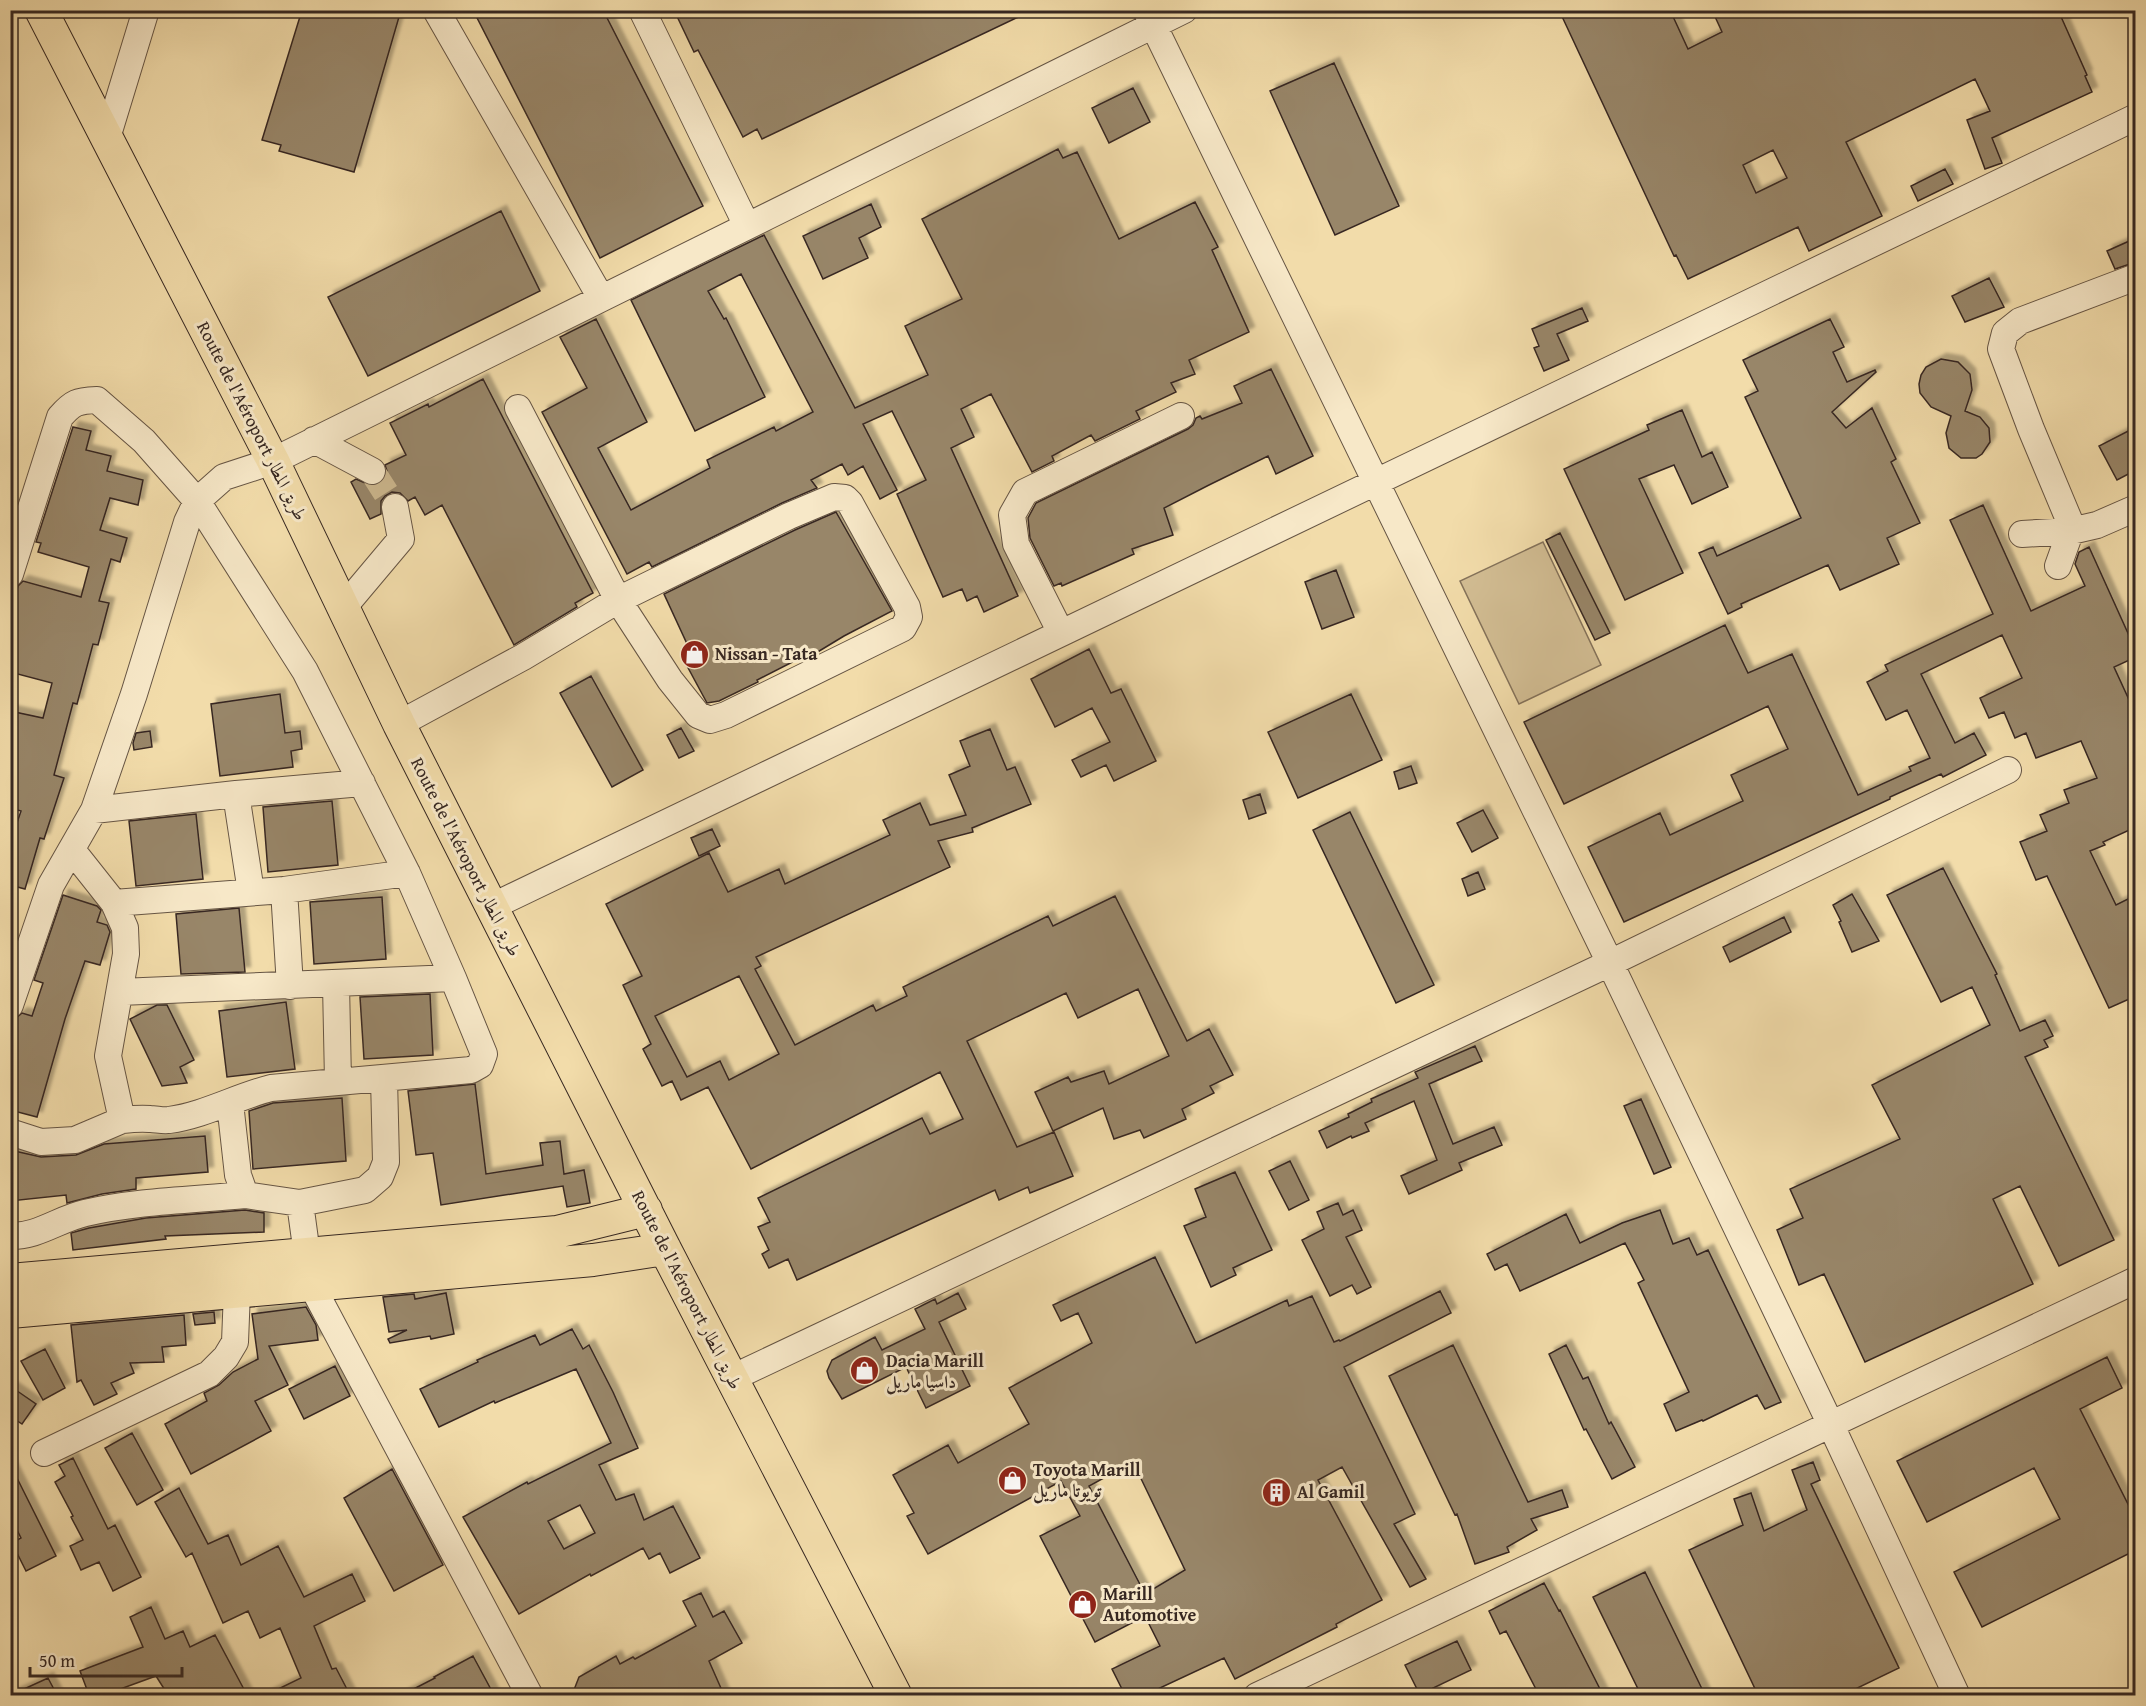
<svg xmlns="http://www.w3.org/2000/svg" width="2146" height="1706" viewBox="0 0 2146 1706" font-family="'Gentium Book Plus',Amiri,serif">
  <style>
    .green { fill: #d2bd93; stroke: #84725a; stroke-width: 1.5 }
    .building { fill: #988669; stroke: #372822; stroke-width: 1.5; fill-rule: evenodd; filter: url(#shadow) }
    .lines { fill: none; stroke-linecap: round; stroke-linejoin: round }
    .minor-tunnel { stroke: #cdb88f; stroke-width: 26; stroke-dasharray: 26 13; stroke-linecap: butt }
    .minor-casing { stroke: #654; stroke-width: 28 }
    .major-casing { stroke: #372822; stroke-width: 34 }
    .minor { stroke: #f7e8c8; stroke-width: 26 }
    .major { stroke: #f2dcaa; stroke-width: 32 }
    .labels { text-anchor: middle; stroke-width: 6; stroke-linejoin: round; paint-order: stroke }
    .street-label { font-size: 18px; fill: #372822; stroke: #f7e8c8 }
    .poi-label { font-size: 18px; font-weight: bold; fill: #372822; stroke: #f7e8c8; text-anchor: start }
  </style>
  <defs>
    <filter id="shadow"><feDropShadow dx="5.5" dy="-5.5" stdDeviation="1.5" flood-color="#0004"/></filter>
  </defs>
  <rect width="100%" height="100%" fill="#f2dcaa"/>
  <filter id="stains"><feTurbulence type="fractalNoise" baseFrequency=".00333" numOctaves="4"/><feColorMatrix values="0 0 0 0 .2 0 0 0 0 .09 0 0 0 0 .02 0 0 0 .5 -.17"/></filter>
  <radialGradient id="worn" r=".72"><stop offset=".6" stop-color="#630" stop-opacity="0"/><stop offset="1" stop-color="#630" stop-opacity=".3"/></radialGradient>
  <path class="green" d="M1543,542L1601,665L1519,704L1460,581Z"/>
  <path class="building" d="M302,10H401L354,172L279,151L281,145L262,140Z
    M473,10H603L703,206L600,258Z
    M674,10H1033L762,139L757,129L743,137L698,50L694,52Z
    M1559,10H1670L1688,49L1722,32L1712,10H2058L2087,75L2085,76L2092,92L1992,138L2002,163L1985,169L1967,120L1990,111L1975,79L1846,142L1882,216L1809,251L1798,227L1688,279L1676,255L1674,256ZM1773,150L1787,178L1756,193L1743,165Z
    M1334,63L1399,206L1335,235L1270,91Z
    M1133,88L1150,122L1109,143L1092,108Z
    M1058,149L1063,158L1077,152L1119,239L1195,202L1218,247L1212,250L1249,332L1189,360L1195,374L1171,383L1176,392L1136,411L1140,419L1095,441L1091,435L1052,456L1054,461L1032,472L991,394L961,409L974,437L951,448L1018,596L984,612L977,596L967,601L962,589L943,597L897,494L926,480L892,411L863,424L897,490L880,499L863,466L848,475L842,464L811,480L817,488L782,503L652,567L649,562L627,574L542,412L587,388L560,337L596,319L647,422L598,448L631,510L710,468L707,460L774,427L776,431L813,412L741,274L708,291L724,319L726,318L765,397L695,431L631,300L764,235L855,408L928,375L905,326L962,299L922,219Z
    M1945,169L1953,184L1918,201L1911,186Z
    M871,204L881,227L859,238L868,258L823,279L803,236Z
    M501,211L540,291L368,376L328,297Z
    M2136,238V262L2115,269L2107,251Z
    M1989,278L2004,307L1965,322L1952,296Z
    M1582,308L1588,321L1557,334L1569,360L1544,371L1534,348L1539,346L1532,329Z
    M1830,319L1844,347L1833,352L1847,382L1875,370L1876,372L1832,412L1846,428L1872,408L1896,459L1891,462L1920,523L1887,538L1899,564L1840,590L1828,565L1741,604L1742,607L1728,614L1699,553L1713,547L1717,556L1801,518L1745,397L1758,391L1743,360Z
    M1941,359L1958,362L1970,374L1972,390L1965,411L1980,417L1989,428L1990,442L1982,454L1976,458H1961L1949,448L1946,433L1951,416L1931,407L1920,393L1919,384L1921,375L1926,367Z
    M1271,369L1313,456L1276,474L1268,456L1209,485L1164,508L1173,535L1132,549L1134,554L1062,586L1061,583L1054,586L1030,538L1028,518L1036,503L1188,429L1193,425L1196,418L1200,416L1202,419L1242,403L1234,386Z
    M483,379L593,593L575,603L577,607L514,645L442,505L425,515L415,497L408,501L400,493L392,492L385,496L381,501V514L370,519L351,482L356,479L372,486L379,484L385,478L387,471L385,465L406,455L390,423L428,404L429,407Z
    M1682,410L1702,457L1712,452L1728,487L1692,504L1674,465L1639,479L1683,573L1625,600L1564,469L1649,430L1647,425Z
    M73,427L91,431L86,450L111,456L107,471L143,480L138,505L110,498L100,530L127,538L120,562L111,559L99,601L109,603L98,645L93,644L77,704L73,703L54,775L64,778L44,839L40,838L25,889L10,885V843L21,811L10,808V711L43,718L52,683L10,672V614L18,586L23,581L81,597L89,567L38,552L41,543L36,542Z
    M2136,427V470L2117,480L2099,446Z
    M1983,505L2031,611L2085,586L2075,564L2079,552L2089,547L2136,651V657L2114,667L2136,715V827L2103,842L2105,845L2090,851L2116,905L2136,895V996L2109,1008L2047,876L2036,880L2020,842L2047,831L2040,815L2069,803L2064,790L2097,778L2081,741L2036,758L2026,733L2015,738L2004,712L1989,718L1980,698L2022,678L2002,635L1921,674L1955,743L1974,733L1986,755L1943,777L1941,774L1890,797V799L1624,922L1588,847L1660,813L1670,835L1743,801L1731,775L1788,749L1768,706L1564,804L1524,722L1725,625L1748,673L1792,654L1858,795L1911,771L1909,767L1930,758L1907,710L1886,720L1867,682L1888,671L1885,665L1993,614L1950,520Z
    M836,512L892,611L844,636L816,653L814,651L757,680L758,682L719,701L707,703L686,664L694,659L664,594L795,530Z
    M1560,533L1610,633L1595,640L1546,540Z
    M1336,570L1354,617L1322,629L1305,582Z
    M1089,649L1111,693L1121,689L1156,761L1114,781L1106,765L1081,777L1072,760L1110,742L1092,708L1055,727L1031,679Z
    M591,676L643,770L612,787L560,693Z
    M280,694L285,733L300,731L302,749L291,751L293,767L220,776L211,704Z
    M1351,694L1382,760L1298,798L1268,732Z
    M681,728L694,751L679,758L667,735Z
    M990,729L1007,770L1015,767L1031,804L972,828L973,832L938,841L950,867L756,957L761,966L755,969L795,1045L873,1005L876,1011L907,996L903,987L1048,916L1053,926L1115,896L1187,1041L1209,1029L1233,1075L1210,1086L1214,1093L1182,1109L1186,1119L1144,1138L1140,1130L1114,1139L1103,1108L1053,1131L1035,1092L1068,1077L1071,1082L1104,1071L1109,1084L1169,1056L1138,989L1078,1018L1066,993L967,1041L1017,1147L1054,1132L1073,1176L1030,1193L1028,1187L999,1200L995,1190L797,1280L788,1259L769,1268L762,1254L769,1250L758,1227L770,1222L758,1198L922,1118L930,1134L963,1119L940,1072L751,1169L708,1087L681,1100L672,1081L662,1086L643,1049L651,1044L623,985L642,976L606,904L709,853L728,892L779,869L785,884L890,835L883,820L920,803L930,825L966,815L949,775L970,766L960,741ZM739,976L779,1054L729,1080L720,1061L687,1077L655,1016Z
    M150,731L152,747L134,750L133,743L136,733Z
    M1411,766L1417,783L1399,789L1394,772Z
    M1260,794L1266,813L1249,819L1243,800Z
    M332,801L338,865L268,872L263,807Z
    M1483,810L1498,838L1472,852L1457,823Z
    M1350,812L1434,985L1396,1003L1313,830Z
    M196,814L203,879L136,886L129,821Z
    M712,829L720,846L699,856L691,838Z
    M1943,868L1997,974L1995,975L2020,1031L2045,1020L2053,1036L2044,1040L2048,1047L2025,1057L2114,1240L2059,1266L2020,1186L1993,1199L2033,1284L1865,1362L1824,1274L1799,1285L1777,1230L1803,1218L1790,1189L1900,1139L1872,1085L1990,1025L1972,987L1941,1002L1887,895Z
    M1478,872L1485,889L1468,896L1462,879Z
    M1852,894L1879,941L1852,952L1839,922L1841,921L1833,905Z
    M63,895L97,906L101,910L97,922L107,925L110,932L100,965L85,961L65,1019L37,1117L10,1110V1034L15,1019L22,1013L32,1016L43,983L34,980Z
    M382,897L386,959L314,964L310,902Z
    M239,908L245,972L181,974L176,914Z
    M1784,917L1791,932L1730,962L1723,947Z
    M430,994L433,1055L364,1059L360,997Z
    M286,1002L295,1069L227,1077L219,1011Z
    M157,1005H167L194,1060L180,1067L187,1083L162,1086L130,1019Z
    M1475,1046L1482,1061L1429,1084L1453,1144L1494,1127L1502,1145L1459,1163L1462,1170L1409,1194L1401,1176L1437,1160L1414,1101L1365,1123L1369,1131L1352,1138L1351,1136L1327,1148L1319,1131L1349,1117L1348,1114L1372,1102L1371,1099L1418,1078L1415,1072Z
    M475,1084L486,1174L543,1165L540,1143L560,1141L564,1174L584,1170L590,1203L567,1207L563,1186L441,1205L433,1153L416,1155L408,1091Z
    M342,1098L346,1161L253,1169L249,1111L273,1103Z
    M1641,1099L1671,1167L1654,1174L1624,1106Z
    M205,1136L208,1172L136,1178V1189L102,1194L67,1203L66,1195L10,1201V1150L41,1157L76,1155L104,1144Z
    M1290,1161L1309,1200L1289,1210L1269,1171Z
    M1235,1172L1272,1250L1233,1268L1236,1275L1211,1287L1184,1226L1206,1217L1195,1189Z
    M1338,1203L1343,1215L1353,1210L1362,1230L1346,1237L1371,1287L1357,1294L1352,1285L1330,1296L1302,1240L1324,1229L1317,1212Z
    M245,1210L264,1213V1232L165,1236L166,1239L73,1250L71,1233L89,1228L146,1218Z
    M1660,1210L1673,1244L1689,1238L1697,1255L1708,1250L1781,1402L1765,1409L1757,1395L1703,1421L1702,1420L1676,1431L1664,1404L1689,1392L1638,1283L1644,1280L1625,1243L1520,1291L1507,1264L1495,1270L1487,1254L1566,1214L1580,1243L1622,1223Z
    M1155,1257L1196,1343L1287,1300L1289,1306L1312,1296L1334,1342L1339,1340L1340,1341L1440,1291L1451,1313L1344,1367L1415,1514L1394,1524L1426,1579L1410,1587L1342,1467L1318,1480L1382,1600L1336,1624L1337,1627L1235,1679L1224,1658L1145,1695H1125L1112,1669L1160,1646L1145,1616L1095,1642L1040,1536L1080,1516L1061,1481L928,1554L907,1516L914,1513L893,1475L948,1445L958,1463L1029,1424L1009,1388L1092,1343L1078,1313L1061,1321L1053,1305ZM1133,1462L1185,1570L1145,1594L1089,1486Z
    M446,1293L454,1334L431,1339L430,1336L390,1343L388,1339L407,1330L389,1332L383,1297L414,1294L415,1299Z
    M958,1293L966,1309L939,1322L970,1386L926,1408L906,1367L842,1399L829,1378L827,1371L832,1360L875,1337L882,1350L925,1329L915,1309L935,1299L937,1304Z
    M306,1307L316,1325L318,1340L269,1346L288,1385L255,1401L271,1431L191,1474L165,1424L207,1401L204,1393L219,1385L233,1372L258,1359L252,1314Z
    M214,1312L215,1323L195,1325L193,1314Z
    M184,1315L186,1345L162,1347L164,1362L130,1363L134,1373L111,1383L117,1394L94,1405L81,1380L77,1382L71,1325Z
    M572,1329L583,1349L589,1345L613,1392L638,1448L599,1465L616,1500L634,1494L644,1520L673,1506L700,1558L670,1573L660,1553L649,1559L643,1548L591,1576L590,1574L519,1614L463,1517L527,1482L528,1484L611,1443L576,1369L495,1403L494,1401L439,1427L420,1389L478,1362L477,1360L535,1335L540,1345ZM580,1505L595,1533L564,1549L548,1521Z
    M1453,1345L1528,1502L1562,1490L1568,1507L1531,1519L1537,1530L1507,1547L1509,1552L1475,1564L1457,1514L1455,1515L1389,1376Z
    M1566,1345L1583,1379L1588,1377L1609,1424L1611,1422L1635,1467L1612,1479L1586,1429L1584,1430L1549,1354Z
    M45,1349L65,1388L43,1400L21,1361Z
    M2107,1357L2122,1388L2080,1409L2136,1520V1550L1982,1627L1954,1572L2060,1519L2034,1468L1927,1522L1897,1461Z
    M335,1366L350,1396L304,1419L289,1389Z
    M10,1386L36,1404L22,1424L10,1416Z
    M132,1433L163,1490L137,1505L105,1448Z
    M73,1458L108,1529L115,1525L141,1577L113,1591L99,1562L81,1570L70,1546L83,1540L71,1517L73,1516L55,1482L65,1476L59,1465Z
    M1813,1462L1820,1480L1811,1484L1899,1668L1843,1695H1758L1689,1550L1743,1525L1734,1499L1751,1493L1764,1531L1807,1510L1792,1470Z
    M10,1464L56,1556L26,1571L12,1543L21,1538L10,1516Z
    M392,1469L443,1565L394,1591L344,1498Z
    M179,1488L208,1544L228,1535L241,1565L278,1546L304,1597L352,1574L365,1601L314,1626L332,1669L336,1668L350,1695H266L301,1678L280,1628L260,1638L248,1611L223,1623L192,1553L186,1557L155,1502Z
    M1645,1572L1705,1695H1641L1593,1597Z
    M1544,1583L1559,1611L1560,1610L1603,1695H1539L1506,1631L1500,1634L1489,1611Z
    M701,1593L713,1617L724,1611L742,1643L709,1661L724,1695H572L579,1677L616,1656L620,1664L633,1657L635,1659L696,1626L683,1601Z
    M151,1607L165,1639L183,1631L190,1647L215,1635L247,1695H168L156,1676L104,1695H89L80,1671L143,1647L130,1617Z
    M1457,1641L1471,1670L1433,1688L1437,1695H1420L1405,1665Z
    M473,1656L494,1695H402L435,1678L434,1677Z
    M48,1678L57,1695H11Z"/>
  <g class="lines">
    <path class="minor-tunnel" d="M372,471L395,507"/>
    <defs>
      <path id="minor" d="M436,10L601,298
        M642,10L747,226
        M1146,10L1610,963L1830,1423L1957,1696
        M107,138L146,10
        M314,440L372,471
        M2022,534L2071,531L2097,525L2136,508
        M2058,566L2072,527L2031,429L2001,349L2005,333L2020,321L2136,277
        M10,574L60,417C73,402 77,401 97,400L144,441L197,501L305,671L407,873L453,978L484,1054L480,1065L471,1070L271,1088C236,1097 205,1115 169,1120C163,1121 156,1119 150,1119C141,1118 131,1119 122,1120L108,1056L126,954L125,928L114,903L72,850
        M343,608L401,539L395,507
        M1061,633L1016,544L1012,515L1025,492L1181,416
        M399,724L523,657L618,600L789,516L834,497L845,498L850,503L907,607L909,617L903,628L726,715L710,720L698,715L670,680L618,600L518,408
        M236,794L251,892
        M94,810L236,794L362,783
        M284,890L290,986
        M114,903L284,890L407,873
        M491,907L2136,117
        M336,984L338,1081
        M120,992L453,978
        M10,1005L51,885L94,810L134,694L187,522L197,501L224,477L273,461L1184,10
        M230,1103L238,1175L245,1195L300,1203L311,1284L530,1696
        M10,1132L41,1142L75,1140L122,1120
        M300,1203L365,1190L380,1177L386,1162L384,1078
        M10,1236C37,1237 59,1219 85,1213C137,1201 192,1200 245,1195
        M732,1378L1610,963L2008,770
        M44,1453L209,1374L226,1357L235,1342L237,1291
        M1257,1696L2136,1280"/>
      <path id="major" d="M41,10L273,461L399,724L665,1249L896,1696
        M10,1280L557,1232L646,1210
        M10,1312L593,1260L665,1249"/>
    </defs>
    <use href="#minor" class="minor-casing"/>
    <use href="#major" class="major-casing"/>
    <use href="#minor" class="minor"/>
    <use href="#major" class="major"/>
  </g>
  <defs>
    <symbol id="shop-disc" viewBox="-11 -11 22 22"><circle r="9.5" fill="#8f2418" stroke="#f7e8c8"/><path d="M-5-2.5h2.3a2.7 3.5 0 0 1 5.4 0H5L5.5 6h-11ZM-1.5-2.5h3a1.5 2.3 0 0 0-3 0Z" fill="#fff"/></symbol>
    <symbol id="building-disc" viewBox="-11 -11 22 22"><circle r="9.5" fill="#8f2418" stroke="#f7e8c8"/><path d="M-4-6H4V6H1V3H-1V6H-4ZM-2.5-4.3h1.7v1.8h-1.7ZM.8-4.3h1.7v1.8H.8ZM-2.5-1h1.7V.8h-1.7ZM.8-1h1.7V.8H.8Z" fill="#fff"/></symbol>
  </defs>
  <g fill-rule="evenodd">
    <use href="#shop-disc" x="678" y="638" width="33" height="33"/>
    <use href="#shop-disc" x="848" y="1354" width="33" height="33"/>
    <use href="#shop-disc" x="996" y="1464" width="33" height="33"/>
    <use href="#building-disc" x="1260" y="1476" width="33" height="33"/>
    <use href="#shop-disc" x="1066" y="1588" width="33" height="33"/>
  </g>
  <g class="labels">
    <g class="street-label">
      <text transform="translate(252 421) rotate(63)" y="6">Route de l'Aéroport طريق المطار</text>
      <text transform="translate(466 857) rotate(63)" y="6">Route de l'Aéroport طريق المطار</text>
      <text transform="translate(687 1290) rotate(63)" y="6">Route de l'Aéroport طريق المطار</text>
    </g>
    <g class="poi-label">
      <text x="715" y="660">Nissan - Tata</text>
      <text x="886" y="1367">Dacia Marill<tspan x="886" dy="21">داسيا ماريل</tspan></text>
      <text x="1033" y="1476">Toyota Marill<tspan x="1033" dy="21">تويوتا ماريل</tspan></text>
      <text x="1297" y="1498">Al Gamil</text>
      <text x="1103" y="1600">Marill<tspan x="1103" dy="21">Automotive</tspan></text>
    </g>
  </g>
  <rect width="2146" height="1706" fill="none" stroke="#f2dcaa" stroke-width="36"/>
  <rect x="12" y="12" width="2122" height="1682" fill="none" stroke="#372822" stroke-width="3"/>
  <rect x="18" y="18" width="2110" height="1670" fill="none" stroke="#372822" stroke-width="1.5"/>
  <path d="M30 1667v9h152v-9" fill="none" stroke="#372822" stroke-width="3"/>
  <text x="39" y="1667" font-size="18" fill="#372822" stroke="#f7e8c8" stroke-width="4.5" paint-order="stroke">50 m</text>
  <rect width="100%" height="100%" filter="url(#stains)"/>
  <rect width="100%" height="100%" fill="url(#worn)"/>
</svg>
